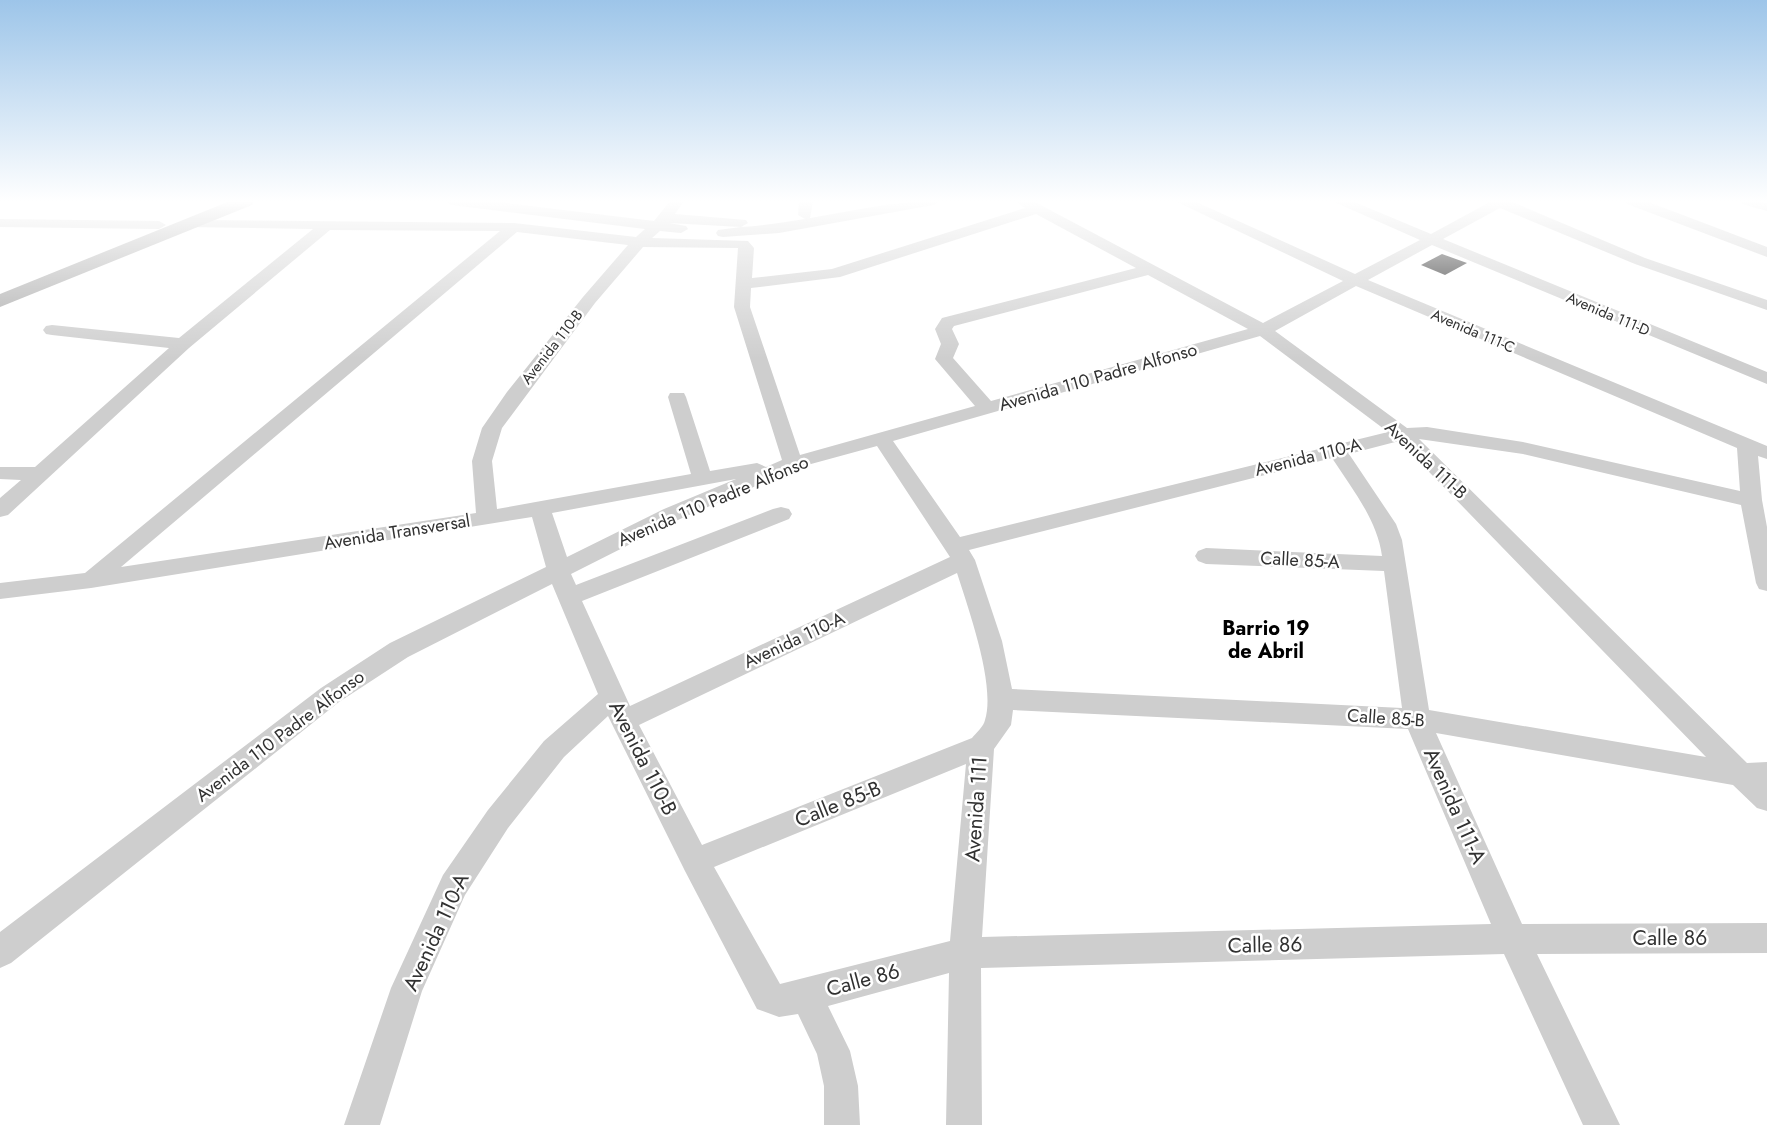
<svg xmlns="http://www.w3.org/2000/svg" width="1767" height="1125" viewBox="0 0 1767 1125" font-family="Jost,sans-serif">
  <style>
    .building { fill: #181818 }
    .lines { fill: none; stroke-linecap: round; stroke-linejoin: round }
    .minor { fill: #cecece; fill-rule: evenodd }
    .major { fill: #a9a9a9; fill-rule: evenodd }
    .labels { text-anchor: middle; stroke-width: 5; stroke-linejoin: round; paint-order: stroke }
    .far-street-label { font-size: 15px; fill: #313131; stroke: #fff }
    .street-label { font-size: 18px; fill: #313131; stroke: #fff }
    .quarter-label { font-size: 20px; font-weight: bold; fill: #000; stroke: #fff }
    .near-street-label { font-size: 21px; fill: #313131; stroke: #fff }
  </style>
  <rect width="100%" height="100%" fill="#fff"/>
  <path class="building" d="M1442,254L1467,263L1445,275L1421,265Z"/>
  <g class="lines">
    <path class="minor" d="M445,201H490L654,221L670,201H684L675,214L746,220L748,223L741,227C808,223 873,201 940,201L933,205L779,233L723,237L718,236L716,233L718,230L741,227L669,223L686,226L688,229L681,233L660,231L652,238L748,241L754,248L752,278L832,269L1025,208L1015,201H1033L1263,323L1343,281L1175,201H1194L1355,274L1420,240L1332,201H1352L1431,234L1488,203L1487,201H1510L1645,258L1767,300V310L1635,264L1500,208L1443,239L1767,372V384L1432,245L1368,280L1767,446V459L1758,456L1762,500L1767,527V591L1759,589L1756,583L1741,505L1523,454L1419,439L1747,763L1767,762V811L1757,808L1733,785L1436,733L1522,924L1767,923V953L1537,954L1620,1125H1583L1504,954L981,968L982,1125H946L949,973L828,1006L850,1051L858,1086L860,1125H824V1086L817,1054L798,1014L779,1017L757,1009L685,871L608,716L564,757L508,828L465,895L422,991L380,1125H344L391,988L443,875L488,810L544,741L598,694L552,584L408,657L339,702L11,963L0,968V932L321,688L390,643L546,567L532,517L91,588L0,599V583L85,573L500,231L330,230L189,348L8,515L0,517V498L21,480L0,479V467H35L169,348L52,335L46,334L43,330L46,326L52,325L179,338L313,229L186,227L184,224L191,220L514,223L636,237L645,229L452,205ZM1036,214L1136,268L942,318L935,329L941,344L935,359L975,406L800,455L750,307L751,288L840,277ZM517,232L628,245L583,297L507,392L482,428L472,461L476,513L121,567ZM643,247L738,248L734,307L782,460L766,467L757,463L710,471L686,397L684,393H670L668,397L691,474L497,509L492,461L502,428L595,303ZM1148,275L1248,329L991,401L953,358L959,344L952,329L954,326ZM1356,286L1737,448L1740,491L1523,442L1427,427L1407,428L1275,331ZM1260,336L1388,432L960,537L893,441ZM1399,441L1706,757L1429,710L1402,540L1396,524L1349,454ZM877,446L950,557L630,706L582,601L789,519L792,514L789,509L781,507L773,509L576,585L571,574L680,519L800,467ZM1332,458C1352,489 1377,519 1382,556L1206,548L1198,551L1195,556L1198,561L1206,564L1384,571L1402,708L1012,689L1002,641L975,560L969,550ZM736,479L664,509L567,557L552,513ZM957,573C968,608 996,685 985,720C984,726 976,733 972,738L702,845L639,725ZM1013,710L1408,729L1491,924L982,937L994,749L1011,725ZM966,764L950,941L780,984L714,867Z
      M799,201H813L810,218L805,219L798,215Z
      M1625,201H1646L1767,247V257L1627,204Z
      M1740,201L1767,203V211L1742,204Z
      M0,219L159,221L166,225L159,229L0,227Z"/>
    <path class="major" d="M230,201H254L252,205L0,307V294Z"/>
  </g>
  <linearGradient id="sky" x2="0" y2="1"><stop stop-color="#9dc5e9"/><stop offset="0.56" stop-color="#fff"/><stop offset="1" stop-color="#fff" stop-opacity="0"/></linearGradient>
  <rect width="1767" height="359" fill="url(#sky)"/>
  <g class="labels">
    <g class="far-street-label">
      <text transform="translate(1608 314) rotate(23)" y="5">Avenida 111-D</text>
      <text transform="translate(1473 331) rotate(23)" y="5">Avenida 111-C</text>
      <text transform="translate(552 347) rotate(-52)" y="5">Avenida 110-B</text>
    </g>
    <g class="street-label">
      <text transform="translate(1098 377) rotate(-16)" y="6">Avenida 110 Padre Alfonso</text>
      <text transform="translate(1308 457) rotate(-14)" y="6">Avenida 110-A</text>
      <text transform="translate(1426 460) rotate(43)" y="6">Avenida 111-B</text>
      <text transform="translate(713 501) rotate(-23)" y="6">Avenida 110 Padre Alfonso</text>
      <text transform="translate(397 532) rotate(-9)" y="6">Avenida Transversal</text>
      <text transform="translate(1300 560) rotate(3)" y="6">Calle 85-A</text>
      <text transform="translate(794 640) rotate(-25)" y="6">Avenida 110-A</text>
      <text transform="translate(1386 718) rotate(4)" y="6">Calle 85-B</text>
      <text transform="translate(280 736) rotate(-37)" y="6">Avenida 110 Padre Alfonso</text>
    </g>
    <g class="quarter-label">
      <text x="1266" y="635">Barrio 19<tspan x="1266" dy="23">de Abril</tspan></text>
    </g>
    <g class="near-street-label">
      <text transform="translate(643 758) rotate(63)" y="7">Avenida 110-B</text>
      <text transform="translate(838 804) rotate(-22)" y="7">Calle 85-B</text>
      <text transform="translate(1455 806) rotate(66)" y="7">Avenida 111-A</text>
      <text transform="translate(976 809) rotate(-86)" y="7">Avenida 111</text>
      <text transform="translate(436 932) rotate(-65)" y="7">Avenida 110-A</text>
      <text x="1670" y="945">Calle 86</text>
      <text transform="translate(1265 945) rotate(-1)" y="7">Calle 86</text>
      <text transform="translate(863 980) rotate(-15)" y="7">Calle 86</text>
    </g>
  </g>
</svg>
